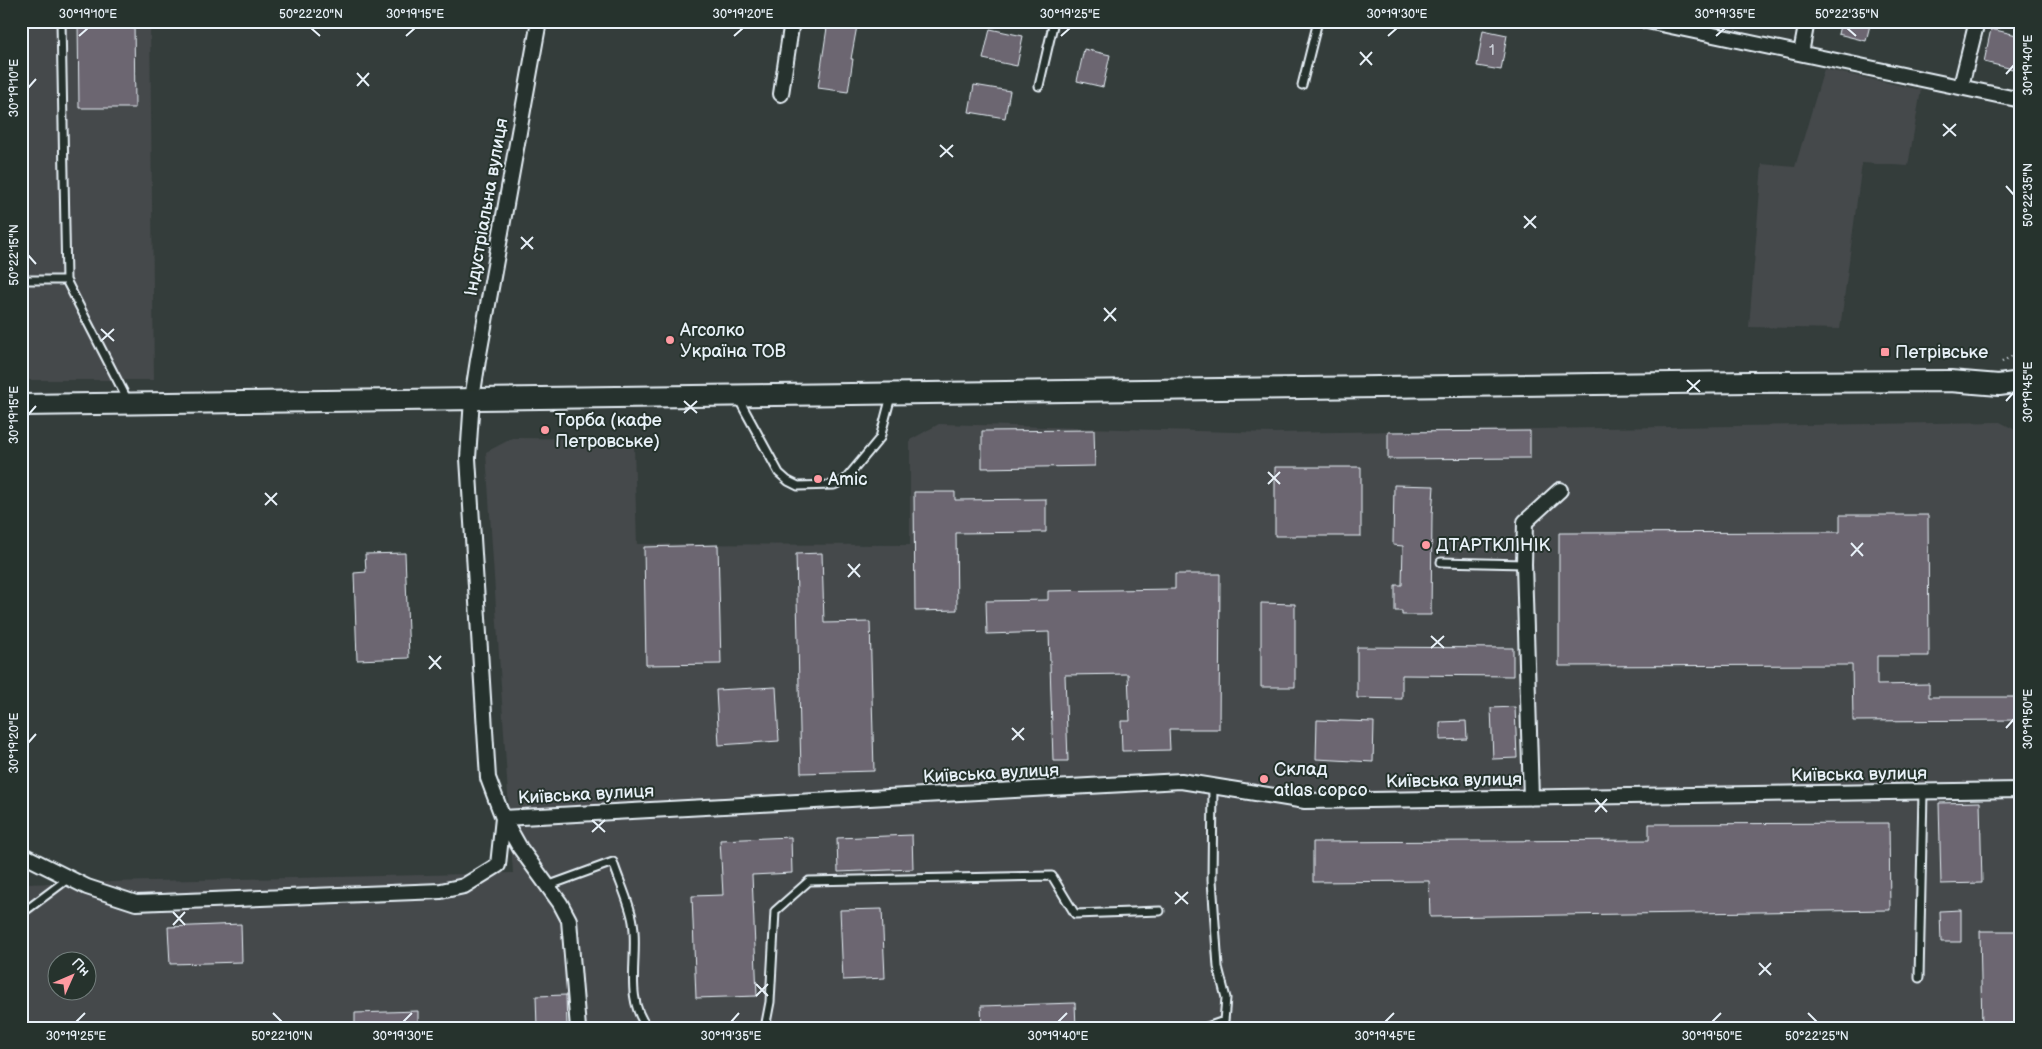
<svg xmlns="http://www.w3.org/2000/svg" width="2042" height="1049" viewBox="0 0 2042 1049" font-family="'Balsamiq Sans',sans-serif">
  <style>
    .built { fill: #45494b; fill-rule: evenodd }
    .building { fill: #6c6671; stroke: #e8f1f8 }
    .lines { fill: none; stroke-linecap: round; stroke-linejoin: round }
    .service-casing { stroke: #e8f1f8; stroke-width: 11 }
    .minor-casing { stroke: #e8f1f8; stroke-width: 18 }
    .secondary-casing { stroke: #e8f1f8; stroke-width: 24 }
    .path { stroke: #e8f1f8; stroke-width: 2.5; stroke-dasharray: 1 4; stroke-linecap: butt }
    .service { stroke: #26332d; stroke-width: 7 }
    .minor { stroke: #26332d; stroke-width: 14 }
    .secondary { stroke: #26332d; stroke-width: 20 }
    .ticks { fill: none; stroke: #e8f1f8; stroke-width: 2 }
    .poi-dot { fill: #ff9aa2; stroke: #26332d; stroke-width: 2 }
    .labels { text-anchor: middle; stroke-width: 4; stroke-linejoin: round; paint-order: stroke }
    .number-label { font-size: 15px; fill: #c9ced6 }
    .street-label { font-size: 18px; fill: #e8f1f8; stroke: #26332d }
    .poi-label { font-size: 18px; fill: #e8f1f8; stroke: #26332d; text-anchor: start }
    .neatline { fill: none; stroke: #e8f1f8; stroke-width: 2 }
    .ticks-label { font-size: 12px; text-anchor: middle; fill: #e8f1f8 }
  </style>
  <rect width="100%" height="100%" fill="#343d3b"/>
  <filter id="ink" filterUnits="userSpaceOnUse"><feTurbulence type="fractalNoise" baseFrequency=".02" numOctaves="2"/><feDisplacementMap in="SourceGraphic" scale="10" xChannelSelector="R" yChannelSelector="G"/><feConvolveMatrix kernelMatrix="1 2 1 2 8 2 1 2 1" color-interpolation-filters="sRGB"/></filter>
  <g filter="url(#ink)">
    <path class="built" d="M21,21H150L154,380H21Z
      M1824,69L1921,90L1908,166L1862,163L1840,329L1749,327L1762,164L1795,167Z
      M2000,422L2021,433V1028H21V884L513,873L486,452L513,438L624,439L634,447L637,544L910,545V440L939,424L1273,433ZM58,962H88V992H58Z"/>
    <path class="building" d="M78,21H134L135,108H79Z
      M828,21L857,26L851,59H853L848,92L818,88Z
      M1841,21H1871L1866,41L1838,34Z
      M990,29L1023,36L1017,66L983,59Z
      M1991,29L2021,36V71L1984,62Z
      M1483,30L1507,35L1501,70L1477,66Z
      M1084,49L1110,55L1103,87L1077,81Z
      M974,85L1010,91L1005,118L969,112Z
      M1094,430L1095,466L982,468V431Z
      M1530,431V458L1388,459V432Z
      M1275,467H1361V536H1275Z
      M1394,485L1434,486L1432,515L1431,615H1402V611H1395V585H1402L1403,546L1393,545Z
      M914,492H955V500L1046,499V532L956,533L957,610L915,611Z
      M1840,515H1928L1929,656H1877V685L1929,684V697H2021V720L1853,721L1852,665L1559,666V533L1840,532Z
      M718,545L721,664L646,665L644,547Z
      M405,553L409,658L357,660L354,573L366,572L365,554Z
      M822,553L824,623L870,622L874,771L801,773L796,554Z
      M1175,574H1220L1219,729H1169L1170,750L1122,751L1121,721H1130L1128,674L1065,675L1068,761H1053L1049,632L987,634L986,601L1048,600V591L1175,589Z
      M1261,603L1295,604V687H1261Z
      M1357,647L1513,648V676L1402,675V699L1357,698Z
      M776,687L779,741L719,745L716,690Z
      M1515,707L1517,758L1493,759L1491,708Z
      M1317,720L1374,722L1373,762L1316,759Z
      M1466,721L1467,739L1440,740V722Z
      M1980,802L1982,883L1941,884L1939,803Z
      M1889,823L1890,910L1430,917L1429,881L1313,882V842L1649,840V824Z
      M912,835L913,869L838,872L837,838Z
      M791,837L792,873L752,875L757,996L696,998L692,896L723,895L720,840Z
      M882,909L885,978L843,980L840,910Z
      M1961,910V942H1941L1940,911Z
      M241,924L242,962L170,964L168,927Z
      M1980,931H2021V1028H1982Z
      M566,995L567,1028H537L536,996Z
      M1075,1003L1076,1028H982L981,1006Z
      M418,1011V1028H355V1013Z"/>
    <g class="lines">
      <defs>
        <path id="service" d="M61,21L66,280L128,401
          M1302,85L1318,21
          M1039,86L1054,21
          M21,280H66
          M738,398L779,473L788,481L798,486L834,485L845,480L880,438L891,396
          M1441,562L1524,564
          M547,886L613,862C619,881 630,903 633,922C639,956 623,999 648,1028
          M21,914L69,878
          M1919,978L1923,792
          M765,1028L770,1002L775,911L809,881L1052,876L1075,914L1160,911
          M1204,1028L1224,1021L1226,998L1218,967L1212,880L1213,786"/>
        <path id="minor" d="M539,21L478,360L472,399L468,458L488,778L503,818L520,848L560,903L569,920L578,1028
          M1647,21L2021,100
          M1801,53L1807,21
          M1961,86L1977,21
          M781,94L792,21
          M1531,798L1524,564L1525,522L1560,490
          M503,818L1181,781L1305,801L2021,790
          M21,854L87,887L136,903L441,891L464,886L498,865L503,818"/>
        <path id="secondary" d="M21,405L1750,382L1950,381L1999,385L2021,382"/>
      </defs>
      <use href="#service" class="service-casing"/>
      <use href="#minor" class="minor-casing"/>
      <use href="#secondary" class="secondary-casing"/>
      <path class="path" d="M2002,362L2021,350"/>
      <use href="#service" class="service"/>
      <use href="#minor" class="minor"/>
      <use href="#secondary" class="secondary"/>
    </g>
  </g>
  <path class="ticks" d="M311,28L320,36M1847,28L1856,36M79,36L88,28M406,36L415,28M734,36L743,28M1061,36L1070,28M1388,36L1397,28M1716,36L1725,28M1360,52L1372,65M1360,65L1372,52M357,73L369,86M2006,74L2014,65M357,86L369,73M28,88L36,79M1943,124L1956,136M1943,136L1956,124M940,145L953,157M940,157L953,145M2006,186L2014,195M1524,216L1536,228M1524,228L1536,216M521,237L533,249M521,249L533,237M28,255L36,264M1104,308L1116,321M1104,321L1116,308M101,329L114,341M101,341L114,329M1687,380L1700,392M1687,392L1700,380M684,401L697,413M2006,401L2014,392M684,413L697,401M28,415L36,406M1268,472L1280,484M1268,484L1280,472M265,493L277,505M265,505L277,493M1851,543L1863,556M1851,556L1863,543M848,564L860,577M848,577L860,564M1431,636L1444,648M1431,648L1444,636M429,656L441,669M429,669L441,656M1012,728L1024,740M2006,728L2014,719M1012,740L1024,728M28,743L36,734M1595,799L1607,812M1595,812L1607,799M592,820L605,832M592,832L605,820M1175,892L1188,904M1175,904L1188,892M173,912L185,925M173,925L185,912M1759,963L1771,975M1759,975L1771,963M756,984L768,996M756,996L768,984M273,1013L282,1022M1808,1013L1817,1022M76,1022L85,1013M403,1022L412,1013M731,1022L739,1013M1058,1022L1067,1013M1385,1022L1394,1013M1712,1022L1721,1013"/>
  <g class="poi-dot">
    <circle cx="670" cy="340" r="5"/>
    <rect x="1880" y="347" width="10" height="10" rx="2.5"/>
    <circle cx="545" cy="430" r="5"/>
    <circle cx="818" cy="479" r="5"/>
    <circle cx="1426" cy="545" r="5"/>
    <circle cx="1264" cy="779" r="5"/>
  </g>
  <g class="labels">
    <g class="number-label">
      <text x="1492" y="55">1</text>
    </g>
    <g class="street-label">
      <text transform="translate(486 207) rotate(-80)" y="6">Індустріальна вулиця</text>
      <text transform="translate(991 773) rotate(-3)" y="6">Київська вулиця</text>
      <text transform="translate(1859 774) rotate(-1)" y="6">Київська вулиця</text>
      <text transform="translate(1454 780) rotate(-1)" y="6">Київська вулиця</text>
      <text transform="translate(586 794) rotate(-3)" y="6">Київська вулиця</text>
    </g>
    <g class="poi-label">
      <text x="680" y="336">Агсолко<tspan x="680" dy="21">Україна ТОВ</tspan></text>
      <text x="1895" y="358">Петрівське</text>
      <text x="555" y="426">Торба (кафе<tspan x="555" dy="21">Петровське)</tspan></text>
      <text x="828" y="485">Amic</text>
      <text x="1436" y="551">ДТАРТКЛІНІК</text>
      <text x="1274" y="775">Склад<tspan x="1274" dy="21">atlas copco</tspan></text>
    </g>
  </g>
  <rect width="2042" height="1049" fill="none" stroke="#26332d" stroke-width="55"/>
  <g transform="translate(72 976) rotate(45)"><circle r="24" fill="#26332d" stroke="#747f7e"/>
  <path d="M0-4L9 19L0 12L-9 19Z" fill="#ff9aa2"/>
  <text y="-8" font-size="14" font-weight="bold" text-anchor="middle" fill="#e8f1f8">Пн</text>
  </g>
  <rect x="28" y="28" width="1986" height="994" class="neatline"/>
  <g class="ticks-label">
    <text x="88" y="18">30°19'10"E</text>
    <text x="311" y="18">50°22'20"N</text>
    <text x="415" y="18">30°19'15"E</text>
    <text x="743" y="18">30°19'20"E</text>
    <text x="1070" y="18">30°19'25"E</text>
    <text x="1397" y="18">30°19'30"E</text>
    <text x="1725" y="18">30°19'35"E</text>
    <text x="1847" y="18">50°22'35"N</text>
    <text transform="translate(2028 65) rotate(-90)" y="4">30°19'40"E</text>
    <text transform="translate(14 88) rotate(-90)" y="4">30°19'10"E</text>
    <text transform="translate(2028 195) rotate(-90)" y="4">50°22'35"N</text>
    <text transform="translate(14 255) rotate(-90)" y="4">50°22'15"N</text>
    <text transform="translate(2028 392) rotate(-90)" y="4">30°19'45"E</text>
    <text transform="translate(14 415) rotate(-90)" y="4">30°19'15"E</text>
    <text transform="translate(2028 719) rotate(-90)" y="4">30°19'50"E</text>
    <text transform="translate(14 743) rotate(-90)" y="4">30°19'20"E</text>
    <text x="76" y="1040">30°19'25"E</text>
    <text x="282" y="1040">50°22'10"N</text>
    <text x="403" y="1040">30°19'30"E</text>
    <text x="731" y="1040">30°19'35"E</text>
    <text x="1058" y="1040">30°19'40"E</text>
    <text x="1385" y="1040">30°19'45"E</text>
    <text x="1712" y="1040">30°19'50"E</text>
    <text x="1817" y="1040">50°22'25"N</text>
  </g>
</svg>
